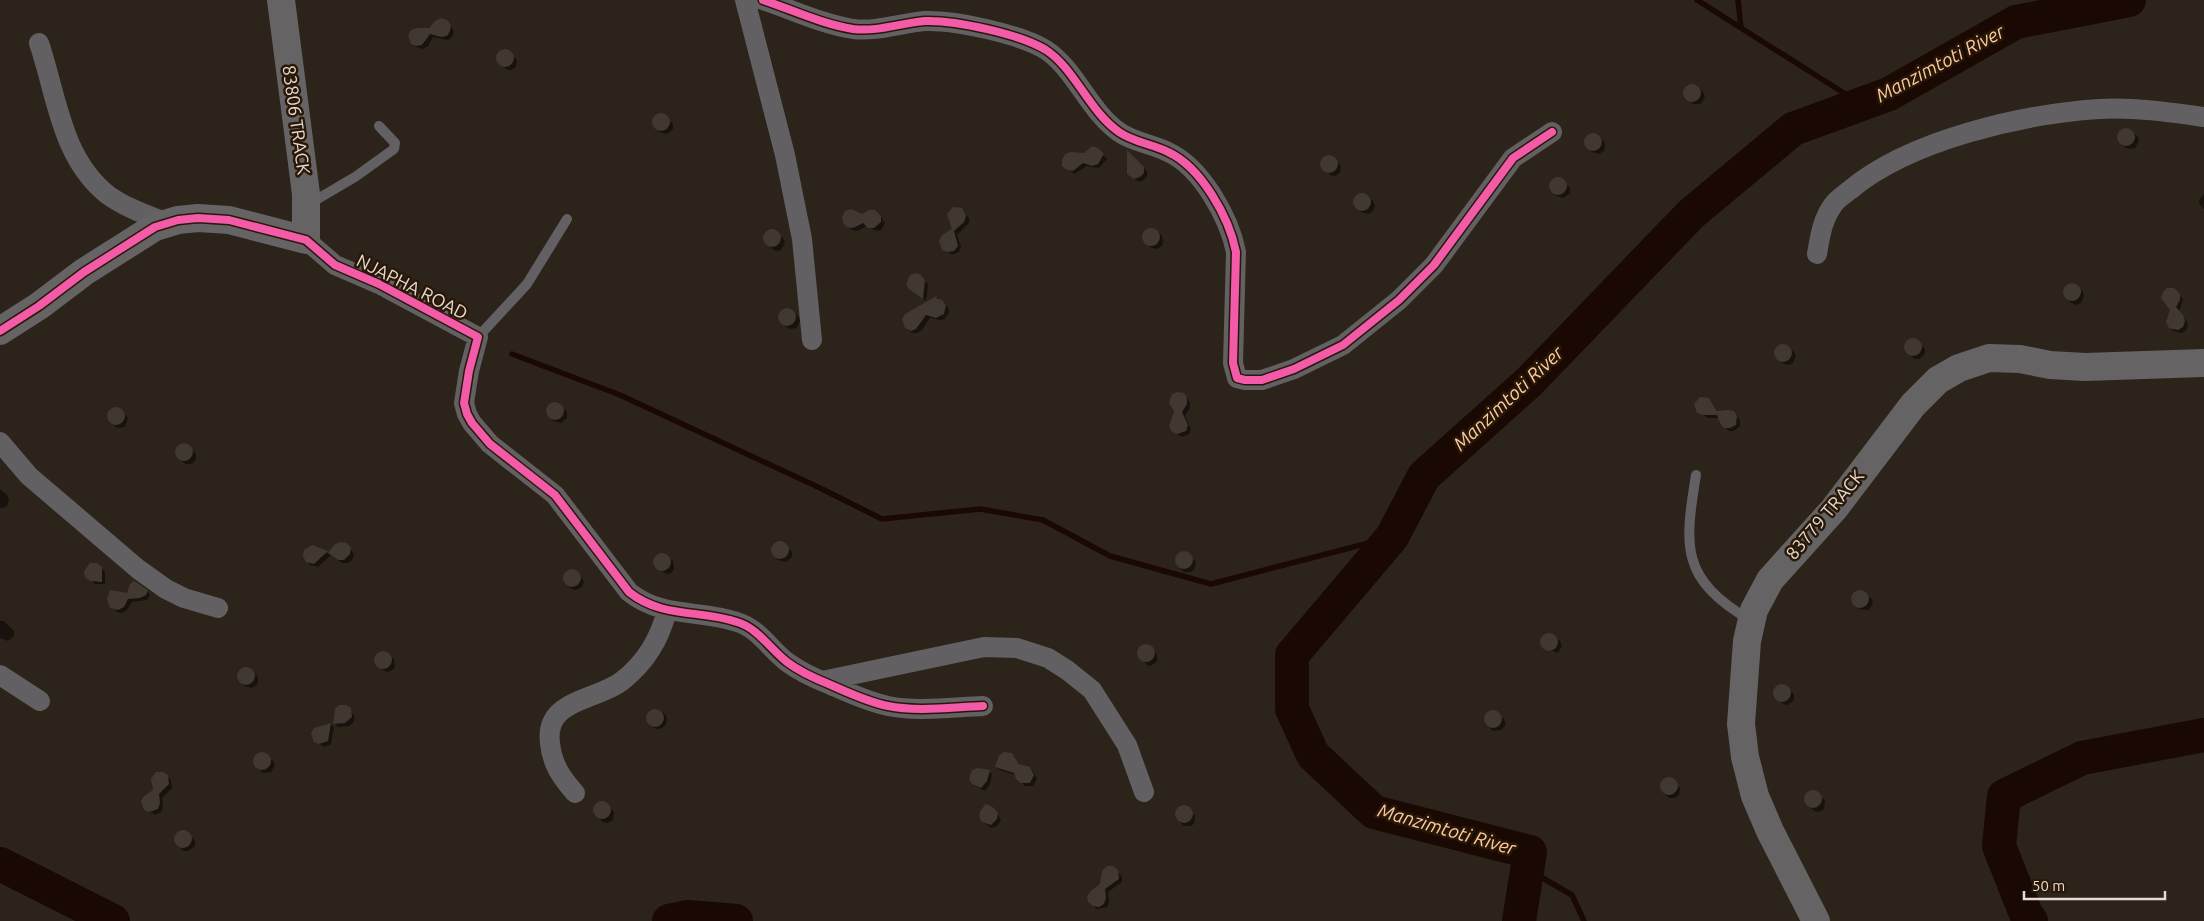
<svg xmlns="http://www.w3.org/2000/svg" width="2204" height="921" viewBox="0 0 2204 921" font-family="Ubuntu,sans-serif">
  <style>
    .shadow { fill: #0007 }
    .lines { fill: none; stroke-linecap: round; stroke-linejoin: round }
    .stream { stroke: #190902; stroke-width: 5.5 }
    .river { stroke: #190902; stroke-width: 34 }
    .building { fill: #413931 }
    .lane { stroke: #626062; stroke-width: 10 }
    .street { stroke: #626062; stroke-width: 20 }
    .secondary { stroke: #656363; stroke-width: 28 }
    .cycleway-casing { stroke: #291808; stroke-width: 11 }
    .cycleway { stroke: #f35aa7; stroke-width: 8 }
    .labels { text-anchor: middle; stroke-width: 5; stroke-linejoin: round; paint-order: stroke }
    .street-label { font-size: 18px; fill: #e7dbd1; stroke: #291808 }
    .water-label { font-size: 19px; font-style: italic; fill: #fecba0; stroke: #291808 }
  </style>
  <rect width="100%" height="100%" fill="#2c231a"/>
  <path class="shadow" d="M450,25L454,32L452,37L448,40L433,37L428,46L423,49L416,47L412,43L429,30Z
    M502,50H507L517,60L516,67L511,70L506,69L498,62V54Z
    M1689,85H1695L1703,92L1705,97L1701,104H1693L1685,97V89Z
    M658,114H663L673,124V129L667,134L659,132L653,123L654,118Z
    M2128,129L2137,136L2139,141L2135,148L2130,149L2124,147L2118,138L2121,130Z
    M1596,134L1604,141L1605,146L1604,151L1599,154L1592,152L1585,143L1588,136Z
    M1098,149L1107,159L1099,168L1087,166L1074,174L1068,169L1084,154Z
    M1128,153L1147,171V176L1144,180L1139,182L1132,177Z
    M1326,156H1332L1341,166L1340,173L1335,176L1330,175L1321,165L1322,160Z
    M1560,178L1570,188V193L1564,198L1556,196L1550,187L1551,182L1555,179Z
    M1365,194L1373,201L1375,206L1373,211L1369,214L1361,212L1354,203L1357,196Z
    M2204,194V209L2200,205L2199,200Z
    M959,208L969,218V223L957,235L961,247L959,252L952,255L943,249L953,230Z
    M879,214L885,223L881,230L876,231L867,226L857,231L852,230L848,226L862,215Z
    M1154,229L1162,236L1163,241L1162,246L1157,249L1150,247L1143,238L1146,231Z
    M775,231L783,238L785,243L781,250L776,251L771,248L764,240L767,232Z
    M918,274L928,284L926,301L912,290Z
    M2072,284L2083,292L2084,296L2081,303L2076,305L2070,302L2064,293L2067,286Z
    M2173,289L2183,299L2179,312L2186,320L2188,325L2186,330L2182,333L2174,331L2170,327Z
    M937,297L948,307L949,312L945,319L940,320L930,318L922,330L917,333H912L904,325L906,315Z
    M790,309L798,316L800,321L796,328L791,329L786,327L779,318L782,311Z
    M1910,339H1915L1925,349V354L1919,359H1914L1905,348L1906,343Z
    M1786,345L1794,352L1796,357L1792,364L1787,365L1782,363L1775,354L1778,347Z
    M1187,398L1190,403V408L1185,416L1191,429L1189,434L1182,437L1173,431Z
    M1711,401L1718,412L1737,416L1740,421V426L1734,431H1729L1721,423L1719,418H1708L1700,413Z
    M552,403H557L567,412V418L561,423L553,421L547,412L548,406Z
    M113,409L121,410L128,418L125,427L117,428L109,420L108,415Z
    M181,445L189,446L196,454V459L192,464H185L177,456V448Z
    M0,489L7,495L9,501L7,506L3,508H0Z
    M777,542H782L792,552V557L786,562L778,560L772,551L773,546Z
    M336,545L349,546L354,555L352,560L348,563H342L331,555L318,567L310,565L307,561L312,546L329,554Z
    M1181,552H1186L1196,562L1194,570L1190,572H1184L1176,564L1177,556Z
    M659,554H665L673,561L674,569L671,573L666,574L655,565L654,560Z
    M101,568L105,572V584H95L87,576Z
    M571,569L579,573L584,582L582,587L575,590L570,588L564,579L566,571Z
    M147,591L150,595L147,600L132,602L127,610L122,613L117,612L109,604L127,594Z
    M1860,591L1871,598L1873,603L1869,610L1859,609L1852,600L1855,593Z
    M0,621H4L14,631V636L8,641L0,638Z
    M1552,634L1560,641L1562,646L1558,653L1544,648L1541,643L1544,636Z
    M1145,645L1156,653L1158,660L1154,664L1149,666L1138,657V652L1140,647Z
    M382,652L394,659L395,667L391,671L386,672L378,666L375,658L377,654Z
    M248,668L257,675L258,680L257,685L252,688L244,686L238,674L241,669Z
    M1779,685H1784L1794,694V700L1788,705L1783,704L1774,694L1775,689Z
    M350,709L355,718L353,723L349,726L338,727L334,723Z
    M649 720a9 9 0 1 1 18 0a9 9 0 1 1-18 0Z
    M1490,711L1498,712L1505,721V726L1501,730L1493,731L1485,723V718Z
    M331,724L334,727L331,744L324,747L315,741V729Z
    M262,753L273,761L275,765L271,772L263,773L255,765L254,760L257,755Z
    M1014,756L1020,765L1030,768L1033,771L1037,779L1033,786H1025L1016,775L1000,770L996,767Z
    M989,771L992,774L990,784L985,791L977,787L973,784Z
    M167,776L171,780L172,788L162,798L163,807L161,812L155,815L145,808L154,791Z
    M1666,778H1671L1680,788L1679,795L1675,798H1669L1661,790L1662,782Z
    M1810,792L1818,793L1825,801L1824,809L1819,812L1814,811L1806,803V795Z
    M605,802L614,812L613,820L608,823L603,822L595,814V806L599,803Z
    M1183,806L1188,808L1195,816L1194,824L1190,826H1184L1176,818L1177,810Z
    M997,813L1001,820L997,826L992,828L983,822Z
    M180,831H185L195,841V846L188,851H183L175,840L176,835Z
    M1115,869L1122,877V882L1108,892L1109,902L1107,907L1097,909L1089,902Z"/>
  <g class="lines">
    <path class="stream" d="M1697,0L1861,104
      M1738,0L1741,28
      M512,354L620,395L818,487L882,519L980,509L1043,520L1110,556L1211,584L1392,537
      M1527,869L1572,895L1584,921
      M687,921L688,917"/>
    <path class="river" d="M0,864L113,921
      M669,921L688,917L736,921
      M1519,921L1530,852L1374,812L1313,755L1292,709V655L1392,537L1424,476L1529,382L1691,214L1793,129L1889,94L2016,22L2129,0
      M2031,921L2026,914L1999,846L2004,796L2082,758L2204,735"/>
  </g>
  <path class="building" d="M441,18L447,20L451,25L450,31L447,36L441,37L430,34L422,45L416,46L411,44L408,35L411,30L417,28H429L435,21Z
    M496 58a9 9 0 1 1 18 0a9 9 0 1 1-18 0Z
    M1683 93a9 9 0 1 1 18 0a9 9 0 1 1-18 0Z
    M652 122a9 9 0 1 1 18 0a9 9 0 1 1-18 0Z
    M2117 137a9 9 0 1 1 18 0a9 9 0 1 1-18 0Z
    M1584 142a9 9 0 1 1 18 0a9 9 0 1 1-18 0Z
    M1092,146L1098,148L1104,154L1098,164L1092,166L1083,163L1073,171L1067,170L1062,166V160L1065,154L1071,152L1084,153Z
    M1127,150L1144,167V173L1140,177L1134,179L1127,174Z
    M1320 164a9 9 0 1 1 18 0a9 9 0 1 1-18 0Z
    M1549 186a9 9 0 1 1 18 0a9 9 0 1 1-18 0Z
    M1353 202a9 9 0 1 1 18 0a9 9 0 1 1-18 0Z
    M953,207L962,208L966,216L964,222L954,231L958,246L954,251L948,252L942,250L939,241L942,235L952,229L947,214Z
    M851,209L862,214L869,210H875L881,216V222L874,228H868L863,223L853,228L847,227L843,223L842,217L845,211Z
    M1142 237a9 9 0 1 1 18 0a9 9 0 1 1-18 0Z
    M763 238a9 9 0 1 1 18 0a9 9 0 1 1-18 0Z
    M916,273L921,275L925,280L923,299L909,289L906,284L910,275Z
    M2063 292a9 9 0 1 1 18 0a9 9 0 1 1-18 0Z
    M2167,288H2174L2180,294V300L2176,307L2183,315L2185,321L2183,327L2178,330L2169,328L2166,322L2170,310L2161,298L2163,292Z
    M938,295L936,298L942,300L946,305L944,314L936,318L926,315L916,329L911,331L905,328L902,319L905,314Z
    M778 317a9 9 0 1 1 18 0a9 9 0 1 1-18 0Z
    M1904 347a9 9 0 1 1 18 0a9 9 0 1 1-18 0Z
    M1774 353a9 9 0 1 1 18 0a9 9 0 1 1-18 0Z
    M1178,392L1184,393L1187,398V404L1182,412L1188,425L1186,431L1177,434L1172,432L1169,426L1174,411L1169,403L1172,394Z
    M1700,397L1709,398L1717,411L1728,410L1734,411L1737,416L1736,425L1730,428H1724L1720,423L1717,415H1703L1697,413L1694,404Z
    M546 411a9 9 0 1 1 18 0a9 9 0 1 1-18 0Z
    M107 416a9 9 0 1 1 18 0a9 9 0 1 1-18 0Z
    M175 452a9 9 0 1 1 18 0a9 9 0 1 1-18 0Z
    M771 550a9 9 0 1 1 18 0a9 9 0 1 1-18 0Z
    M341,542L347,543L351,548L350,554L344,560H338L328,553L335,544Z
    M312,545L328,551L314,564L306,562L303,556L304,550Z
    M1175 560a9 9 0 1 1 18 0a9 9 0 1 1-18 0Z
    M653 562a9 9 0 1 1 18 0a9 9 0 1 1-18 0Z
    M90,563H97L102,567V582L90,581L85,577L84,571Z
    M563 578a9 9 0 1 1 18 0a9 9 0 1 1-18 0Z
    M134,581L148,590L146,595L140,598L128,599L124,607L118,610L110,608L107,599L110,590L127,593L130,584Z
    M1851 599a9 9 0 1 1 18 0a9 9 0 1 1-18 0Z
    M1540 642a9 9 0 1 1 18 0a9 9 0 1 1-18 0Z
    M1137 653a9 9 0 1 1 18 0a9 9 0 1 1-18 0Z
    M374 660a9 9 0 1 1 18 0a9 9 0 1 1-18 0Z
    M237 676a9 9 0 1 1 18 0a9 9 0 1 1-18 0Z
    M1773 693a9 9 0 1 1 18 0a9 9 0 1 1-18 0Z
    M339,705H346L351,708L352,717L345,723L333,724L335,709Z
    M646 718a9 9 0 1 1 18 0a9 9 0 1 1-18 0Z
    M1484 719a9 9 0 1 1 18 0a9 9 0 1 1-18 0Z
    M331,723L328,741L319,744L314,742L311,733L314,728Z
    M253 761a9 9 0 1 1 18 0a9 9 0 1 1-18 0Z
    M1003,752L1012,753L1019,764L1030,767L1034,775L1030,783H1021L1016,779L1014,773L995,767L999,756Z
    M978,768L990,770L987,781L981,788L972,784L969,779L972,770Z
    M156,772H163L168,775L169,784L159,794L160,803L158,809L149,812L144,810L141,801L144,796L153,790L151,779Z
    M1660 786a9 9 0 1 1 18 0a9 9 0 1 1-18 0Z
    M1804 799a9 9 0 1 1 18 0a9 9 0 1 1-18 0Z
    M593 810a9 9 0 1 1 18 0a9 9 0 1 1-18 0Z
    M986,804L994,808L998,813L997,819L991,825L982,822L979,817L980,811Z
    M1175 814a9 9 0 1 1 18 0a9 9 0 1 1-18 0Z
    M174 839a9 9 0 1 1 18 0a9 9 0 1 1-18 0Z
    M1107,866H1113L1118,870L1119,879L1105,889L1106,898L1104,904L1099,907L1093,906L1088,902L1087,896L1091,891L1100,884L1102,871Z"/>
  <g class="lines">
    <path class="lane" d="M309,204L355,177L394,149L395,143L379,126
      M478,337L527,284L567,219
      M1696,475C1684,548 1681,579 1750,620"/>
    <path class="street" d="M745,0L785,155L802,239L812,340
      M763,0C793,10 822,24 853,29C877,32 901,23 925,21C955,20 1020,34 1046,50C1075,69 1089,111 1119,132C1133,142 1152,144 1168,152C1201,167 1229,217 1236,252L1233,363L1237,378L1245,380H1262L1294,369L1343,345L1399,300L1434,265L1513,158L1552,132
      M39,43C57,96 61,158 108,195C126,208 147,215 167,223
      M306,240L335,265L379,284L478,337L469,371L464,403L467,414L472,423L490,444L555,495L629,592C663,619 699,609 737,622C758,628 770,649 787,662C800,672 816,679 831,685C849,693 868,702 888,706C916,712 954,707 983,706
      M1817,254C1820,237 1822,220 1833,205C1837,199 1845,194 1850,190C1909,140 2023,114 2099,109C2134,107 2169,112 2204,117
      M0,442L29,476L138,569L166,589L184,598L218,608
      M0,675L40,701
      M822,681L984,647L1017,648L1048,658L1067,670L1092,690L1127,745L1144,792
      M575,793C561,777 552,764 550,743C544,699 596,701 622,681C646,662 659,640 667,611"/>
    <path class="secondary" d="M0,331L39,306L84,272L155,227L178,220L198,218L229,220L306,240V194L281,0
      M1816,921L1770,831L1755,796L1745,757L1741,724L1747,641L1754,610L1770,580L1834,509L1913,405L1938,380L1959,368L1989,358L2020,359L2050,365L2085,367L2204,363"/>
    <defs>
      <path id="cycleway" d="M763,0C793,10 822,24 853,29C877,32 901,23 925,21C955,20 1020,34 1046,50C1075,69 1089,111 1119,132C1133,142 1152,144 1168,152C1201,167 1229,217 1236,252L1233,363L1237,378L1245,380H1262L1294,369L1343,345L1399,300L1434,265L1513,158L1552,132
        M0,331L39,306L84,272L155,227L178,220L198,218L229,220L306,240L335,265L379,284L478,337L469,371L464,403L467,414L472,423L490,444L555,495L629,592C663,619 699,609 737,622C758,628 770,649 787,662C800,672 816,679 831,685C849,693 868,702 888,706C916,712 954,707 983,706"/>
    </defs>
    <use href="#cycleway" class="cycleway-casing"/>
    <use href="#cycleway" class="cycleway"/>
  </g>
  <g class="labels">
    <g class="street-label">
      <text transform="translate(296 120) rotate(82)" y="6">83806 TRACK</text>
      <text transform="translate(412 287) rotate(27)" y="6">NJAPHA ROAD</text>
      <text transform="translate(1825 515) rotate(-50)" y="6">83779 TRACK</text>
    </g>
    <g class="water-label">
      <text transform="translate(1940 63) rotate(-28)" y="7">Manzimtoti River</text>
      <text transform="translate(1508 398) rotate(-43)" y="7">Manzimtoti River</text>
      <text transform="translate(1447 829) rotate(16)" y="7">Manzimtoti River</text>
    </g>
  </g>
  <path d="M2024 891v8h141v-8" fill="none" stroke="#e7dbd1" stroke-width="2.5"/>
  <text x="2032" y="891" font-size="15" fill="#e7dbd1" stroke="#291808" stroke-width="4" paint-order="stroke">50 m</text>
</svg>
